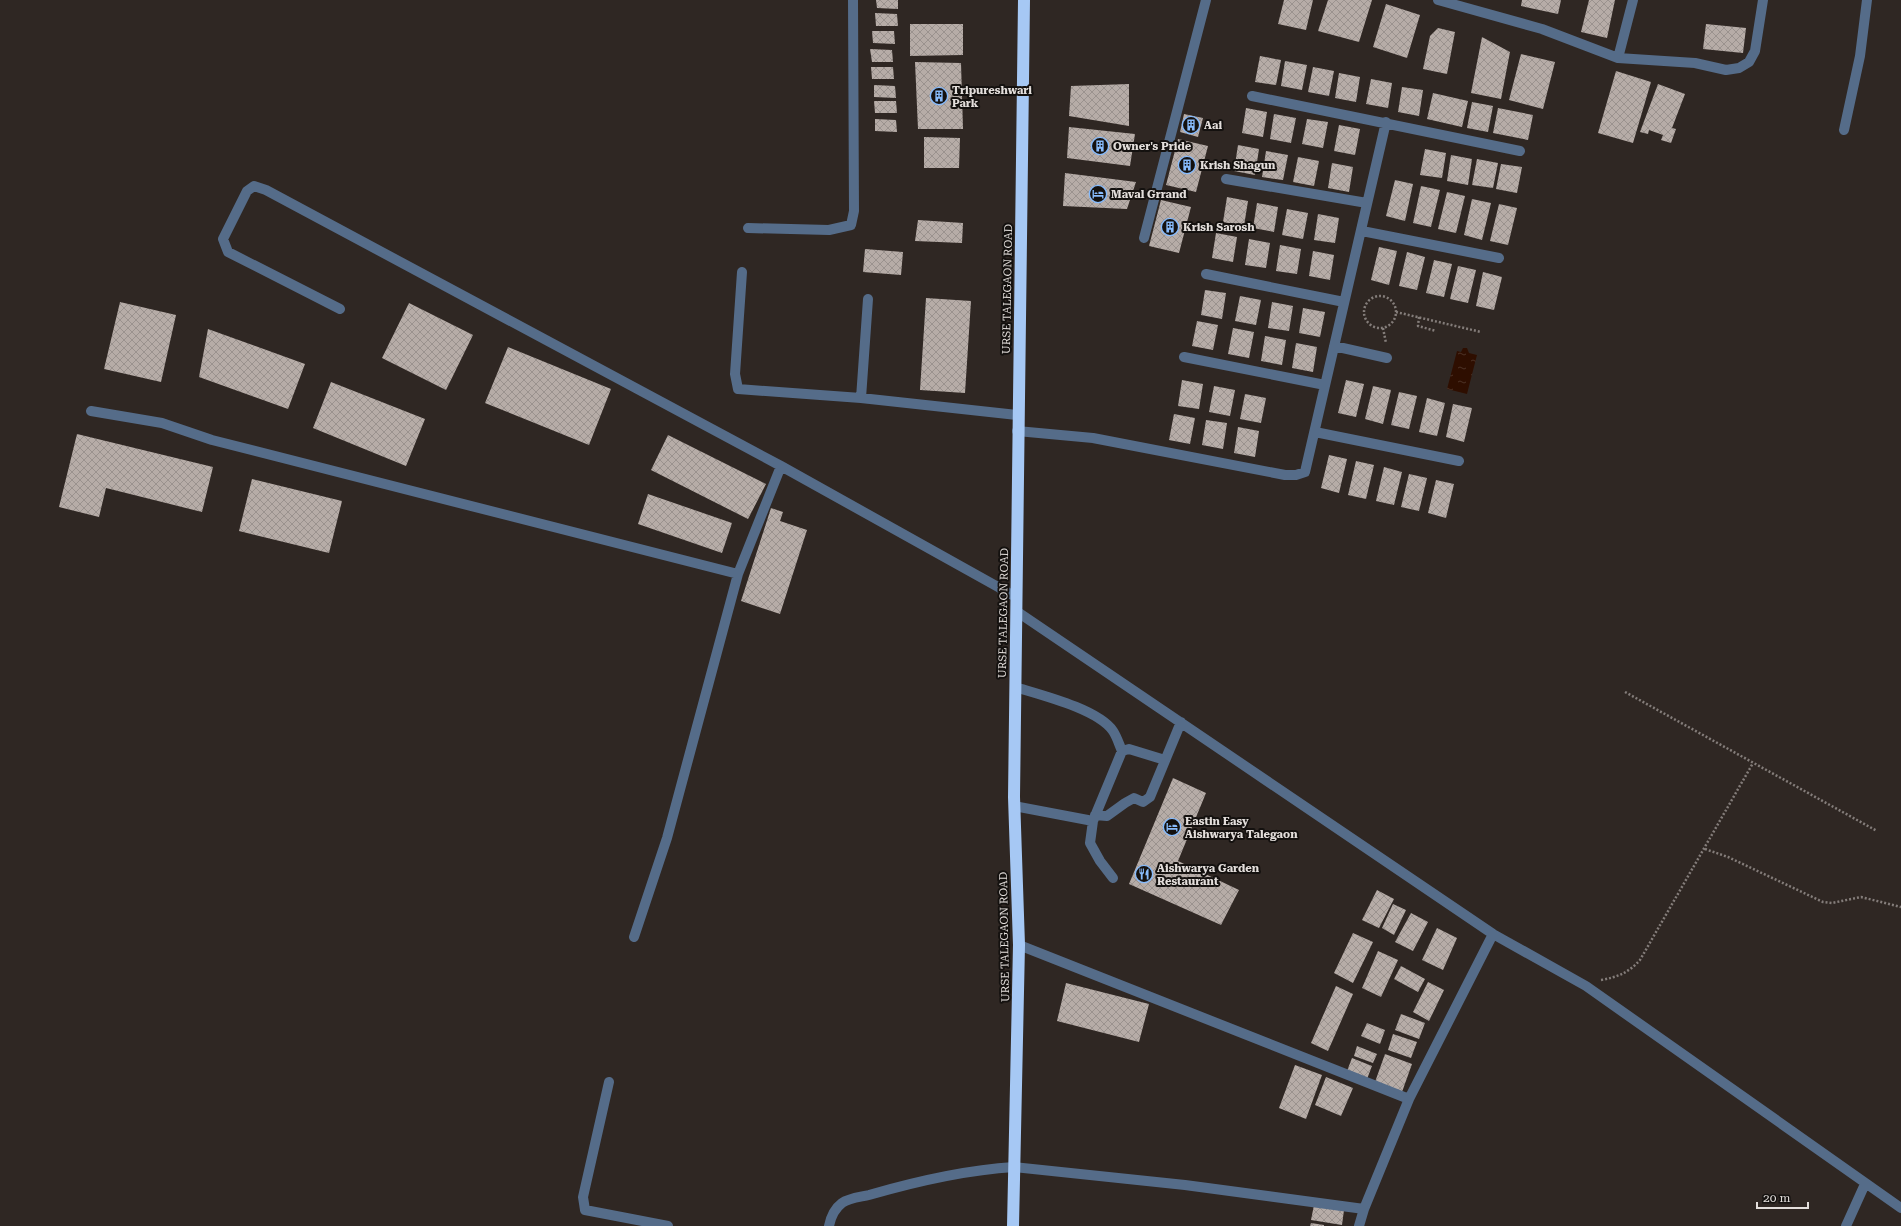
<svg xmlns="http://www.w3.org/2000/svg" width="1901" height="1226" viewBox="0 0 1901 1226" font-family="'Roboto Serif',serif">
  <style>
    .water { fill: url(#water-ripples) }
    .building { fill: url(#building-cross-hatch) }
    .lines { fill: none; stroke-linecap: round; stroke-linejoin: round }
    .path { stroke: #847d7a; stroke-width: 2.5; stroke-dasharray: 2 2; stroke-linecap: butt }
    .minor { stroke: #556c89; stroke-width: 10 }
    .highway { stroke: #a6c8f4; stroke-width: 12 }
    .labels { text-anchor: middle; stroke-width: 4; stroke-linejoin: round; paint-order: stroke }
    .poi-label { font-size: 11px; font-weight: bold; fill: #e3dedb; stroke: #14110f; text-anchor: start }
    .street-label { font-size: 11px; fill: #e3dedb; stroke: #14110f }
  </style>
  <defs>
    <pattern id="water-ripples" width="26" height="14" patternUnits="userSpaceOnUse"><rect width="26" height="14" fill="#2e0e00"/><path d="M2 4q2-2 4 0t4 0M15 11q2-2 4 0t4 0" fill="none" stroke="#4c3125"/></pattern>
    <pattern id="building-cross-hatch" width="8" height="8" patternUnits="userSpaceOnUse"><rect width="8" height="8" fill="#b6aca7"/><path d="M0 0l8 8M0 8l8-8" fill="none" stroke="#9a928e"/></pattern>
  </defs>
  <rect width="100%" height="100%" fill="#2f2723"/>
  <path class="water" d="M1463,348H1467L1469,353L1477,355L1467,394L1447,389L1457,351L1461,352Z"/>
  <path class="building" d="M876,0H898V9L877,8Z
    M1284,0H1313L1306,30L1278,24Z
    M1328,0H1372L1359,42L1318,31Z
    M1522,0H1561L1558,14L1521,6Z
    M1589,0H1615L1607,38L1581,32Z
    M1386,4L1420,15L1407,58L1373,47Z
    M875,13L897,14L898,26H876Z
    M910,24H963V55L910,56Z
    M1706,24L1746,28L1743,53L1703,49Z
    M1438,28L1455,32L1447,74L1423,69L1430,36Z
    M872,31H894L895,44L873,43Z
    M1482,37L1510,52L1501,99L1471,93Z
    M870,49L892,50L893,62H872Z
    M1521,54L1555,62L1543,109L1509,100Z
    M1260,56L1281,60L1276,85L1255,82Z
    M1285,61L1307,65L1302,90L1281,86Z
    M915,62L961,63L963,129H918Z
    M871,67H893L894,79H872Z
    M1313,67L1334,71L1329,96L1308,92Z
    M1616,71L1651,82L1633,143L1598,133Z
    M1339,73L1360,77L1356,102L1335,98Z
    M1371,79L1392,83L1388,108L1366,104Z
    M1129,84V126L1069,116L1071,86Z
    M1658,84L1685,94L1672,128L1676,129L1671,143L1661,140L1663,135L1649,130L1648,134L1640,132Z
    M874,85L895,86L896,98L874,97Z
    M1402,87L1423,90L1419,116L1398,112Z
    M1433,93L1468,101L1462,127L1427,119Z
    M874,101H896L897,113H875Z
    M1472,102L1493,106L1488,132L1467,128Z
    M1246,108L1267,112L1263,137L1242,133Z
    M1498,108L1533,115L1528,140L1493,133Z
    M1184,114L1203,118L1198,137L1180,132Z
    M1274,114L1296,118L1291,143L1270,139Z
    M875,119L896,120L897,132L875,131Z
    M1307,119L1328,122L1323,148L1302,144Z
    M1339,125L1360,129L1355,155L1334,151Z
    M1069,127L1135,134L1130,166L1067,158Z
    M924,137L960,138L959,168H924Z
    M1178,139L1208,146L1196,192L1166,185Z
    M1238,145L1259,149L1255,175L1234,171Z
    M1425,149L1446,153L1442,178L1420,175Z
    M1266,151L1288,155L1283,180L1262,177Z
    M1451,155L1472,159L1468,185L1447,181Z
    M1298,157L1319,161L1314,186L1293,182Z
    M1477,159L1498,163L1493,188L1472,185Z
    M1332,163L1353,167L1349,192L1328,188Z
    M1501,164L1522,167L1517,193L1496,189Z
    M1065,173L1136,182L1127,209L1063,206Z
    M1395,180L1413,184L1405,221L1386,216Z
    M1421,186L1440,190L1431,227L1413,223Z
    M1447,192L1465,196L1456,233L1438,229Z
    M1227,197L1248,201L1244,226L1223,222Z
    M1472,199L1491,203L1482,240L1464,235Z
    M1161,200L1191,207L1179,253L1149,246Z
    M1257,203L1278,207L1274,232L1253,228Z
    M1499,204L1517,208L1508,245L1490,241Z
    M1287,209L1308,213L1303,239L1282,235Z
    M1318,214L1339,218L1335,243L1314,240Z
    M918,220L963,223L962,243L915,241Z
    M1216,233L1237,237L1233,262L1212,258Z
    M1249,239L1270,243L1266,268L1245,265Z
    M1280,245L1301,249L1297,274L1276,271Z
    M1379,247L1397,251L1389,285L1371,280Z
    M865,249L903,252L901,275L863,272Z
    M1313,251L1334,255L1330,280L1309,276Z
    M1407,252L1425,257L1417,290L1399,286Z
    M1434,260L1452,264L1444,297L1426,293Z
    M1458,266L1476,270L1468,303L1450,299Z
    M1483,272L1502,277L1494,310L1476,306Z
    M1205,290L1226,293L1222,319L1201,315Z
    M1240,296L1261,300L1256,325L1235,321Z
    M926,298L971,301L965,393L920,390Z
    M120,302L176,315L161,382L104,369Z
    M1272,302L1293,306L1289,331L1268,328Z
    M409,303L473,335L446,390L382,358Z
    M1303,308L1325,312L1320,337L1299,333Z
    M1197,321L1218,325L1213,350L1192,346Z
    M1233,328L1254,332L1249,358L1228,354Z
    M208,329L305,364L288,409L199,377Z
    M1265,336L1286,340L1282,365L1261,361Z
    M1296,343L1317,347L1313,372L1292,368Z
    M508,347L611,389L589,445L485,403Z
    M1182,380L1203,384L1199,409L1178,406Z
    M1346,380L1364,384L1356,417L1338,413Z
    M331,382L425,419L406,466L313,428Z
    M1214,386L1235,390L1230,416L1209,412Z
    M1373,386L1391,390L1383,424L1365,419Z
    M1399,392L1417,396L1409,429L1391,425Z
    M1245,394L1266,398L1261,423L1240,419Z
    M1427,398L1445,403L1437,436L1419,432Z
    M1453,404L1472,408L1464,442L1446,437Z
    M1174,414L1195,418L1190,444L1169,440Z
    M1206,420L1227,423L1223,449L1202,445Z
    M1238,427L1259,431L1255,457L1234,453Z
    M77,434L213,467L202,512L106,488L99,517L59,507Z
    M668,435L766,484L748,519L651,470Z
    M1329,455L1347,459L1339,493L1321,488Z
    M1356,461L1374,465L1366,499L1348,495Z
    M1384,467L1402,472L1394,505L1376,501Z
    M1409,474L1427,478L1419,511L1401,507Z
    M252,479L342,501L329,553L239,531Z
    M1436,480L1454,484L1446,518L1428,513Z
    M648,494L732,523L722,553L638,524Z
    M771,508L783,512L780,521L807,530L780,614L741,601Z
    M1173,778L1206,793L1178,861L1239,890L1221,925L1129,884Z
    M1377,890L1394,899L1379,928L1362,920Z
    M1393,904L1406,910L1394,935L1382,928Z
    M1411,913L1428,922L1413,951L1395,942Z
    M1437,928L1457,938L1443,970L1422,960Z
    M1353,933L1373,942L1353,983L1334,973Z
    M1378,951L1398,960L1381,997L1362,988Z
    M1401,966L1425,979L1418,992L1394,979Z
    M1428,982L1444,990L1429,1021L1413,1012Z
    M1066,983L1149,1004L1139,1042L1057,1021Z
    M1336,986L1353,994L1328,1051L1311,1043Z
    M1401,1014L1425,1023L1419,1039L1395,1030Z
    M1367,1023L1385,1030L1380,1044L1361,1036Z
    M1393,1034L1417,1042L1411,1058L1388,1050Z
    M1357,1046L1377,1054L1373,1063L1354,1056Z
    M1385,1054L1412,1064L1402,1092L1375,1082Z
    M1352,1058L1372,1066L1367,1079L1347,1071Z
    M1295,1065L1322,1075L1306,1119L1279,1108Z
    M1326,1077L1353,1088L1341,1116L1315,1105Z
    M1314,1205L1344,1210L1342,1225L1311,1220Z
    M1311,1223L1324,1225V1226H1310Z"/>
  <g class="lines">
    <path class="path" d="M1364 312a16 16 0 1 1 32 0a16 16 0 1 1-32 0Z
      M1396,312L1481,332
      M1419,317L1418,326L1436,331
      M1383,328L1386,343
      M1625,692L1877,831
      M1705,849L1728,857L1823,902L1832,903L1861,897L1901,907
      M1601,980C1618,977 1628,973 1640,960L1753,763"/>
    <path class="minor" d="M1438,0L1542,29L1618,58L1695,63L1726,70L1739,68L1749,62L1755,51L1763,0
      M1618,58L1633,0
      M1252,96L1520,151
      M1844,130L1860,56L1867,0
      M1226,179L1367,203
      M748,228L829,230L851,225L854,211L853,0
      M1362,231L1499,258
      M1144,238L1206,0
      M742,272L735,374L738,389L861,398L868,299
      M1206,274L1344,302
      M340,309L228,252L223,239L247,191L254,186L266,190L781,466L1016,597
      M1334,346L1387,358
      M1184,357L1325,385
      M861,398L1017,415
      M91,411L162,423L212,440L738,574
      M1017,431L1093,438L1285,475H1296L1305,472L1386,122
      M1315,432L1459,461
      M1016,611L1493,934L1586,986L1901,1208
      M1015,687C1041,695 1098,709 1113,731C1117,737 1119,744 1122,751
      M1014,806L1093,821L1090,843L1100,861L1113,878
      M1095,815L1107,816L1125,803L1134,798L1143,802L1150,797L1181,722
      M1093,821L1122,751L1129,749L1165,760
      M634,937L667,838L738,574L781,466
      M1019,945L1409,1099
      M609,1082L583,1197L585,1210L668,1226
      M829,1226C831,1216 834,1209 842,1203C849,1198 861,1197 869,1195C914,1182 966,1170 1014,1167L1185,1185L1364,1209
      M1359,1226L1364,1209L1409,1099L1493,934
      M1846,1226L1865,1184"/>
    <path class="highway" d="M1013,1226L1019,945L1014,797L1024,0"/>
  </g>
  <defs>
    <symbol id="building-ring" viewBox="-11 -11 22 22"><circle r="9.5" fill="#14110f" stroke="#87bbfc" stroke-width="1.5"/><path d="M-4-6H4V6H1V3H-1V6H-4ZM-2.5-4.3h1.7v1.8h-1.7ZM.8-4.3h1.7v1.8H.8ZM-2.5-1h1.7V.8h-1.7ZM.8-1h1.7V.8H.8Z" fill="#87bbfc"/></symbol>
    <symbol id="hotel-ring" viewBox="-11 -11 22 22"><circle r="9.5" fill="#14110f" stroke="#87bbfc" stroke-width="1.5"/><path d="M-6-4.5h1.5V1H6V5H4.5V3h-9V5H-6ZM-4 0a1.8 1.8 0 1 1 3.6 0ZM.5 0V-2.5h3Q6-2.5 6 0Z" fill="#87bbfc"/></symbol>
    <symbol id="restaurant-ring" viewBox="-11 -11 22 22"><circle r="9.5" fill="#14110f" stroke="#87bbfc" stroke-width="1.5"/><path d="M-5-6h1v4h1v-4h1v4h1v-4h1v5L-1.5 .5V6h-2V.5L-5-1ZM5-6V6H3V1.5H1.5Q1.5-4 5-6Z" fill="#87bbfc"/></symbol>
  </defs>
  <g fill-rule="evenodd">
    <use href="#building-ring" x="929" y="86" width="20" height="20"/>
    <use href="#building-ring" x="1181" y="115" width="20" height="20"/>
    <use href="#building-ring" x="1090" y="136" width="20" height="20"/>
    <use href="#building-ring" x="1177" y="155" width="20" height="20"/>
    <use href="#hotel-ring" x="1088" y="184" width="20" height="20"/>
    <use href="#building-ring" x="1160" y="217" width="20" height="20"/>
    <use href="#hotel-ring" x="1162" y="817" width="20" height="20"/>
    <use href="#restaurant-ring" x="1134" y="864" width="20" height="20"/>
  </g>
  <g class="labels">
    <g class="poi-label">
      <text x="952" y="94">Tripureshwari<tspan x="952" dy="13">Park</tspan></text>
      <text x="1204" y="129">Aai</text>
      <text x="1113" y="150">Owner's Pride</text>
      <text x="1200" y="169">Krish Shagun</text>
      <text x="1111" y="198">Maval Grrand</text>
      <text x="1183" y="231">Krish Sarosh</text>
      <text x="1185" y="825">Eastin Easy<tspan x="1185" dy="13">Aishwarya Talegaon</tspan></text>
      <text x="1157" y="872">Aishwarya Garden<tspan x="1157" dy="13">Restaurant</tspan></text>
    </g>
    <g class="street-label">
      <text transform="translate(1007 289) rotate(-89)" y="4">URSE TALEGAON ROAD</text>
      <text transform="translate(1003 613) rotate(-89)" y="4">URSE TALEGAON ROAD</text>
      <text transform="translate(1004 937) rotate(-91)" y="4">URSE TALEGAON ROAD</text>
    </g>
  </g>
  <path d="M1757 1202v6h51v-6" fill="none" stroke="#e3dedb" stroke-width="2"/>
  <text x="1763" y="1202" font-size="12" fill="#e3dedb" stroke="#14110f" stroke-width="3" paint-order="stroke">20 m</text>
</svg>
